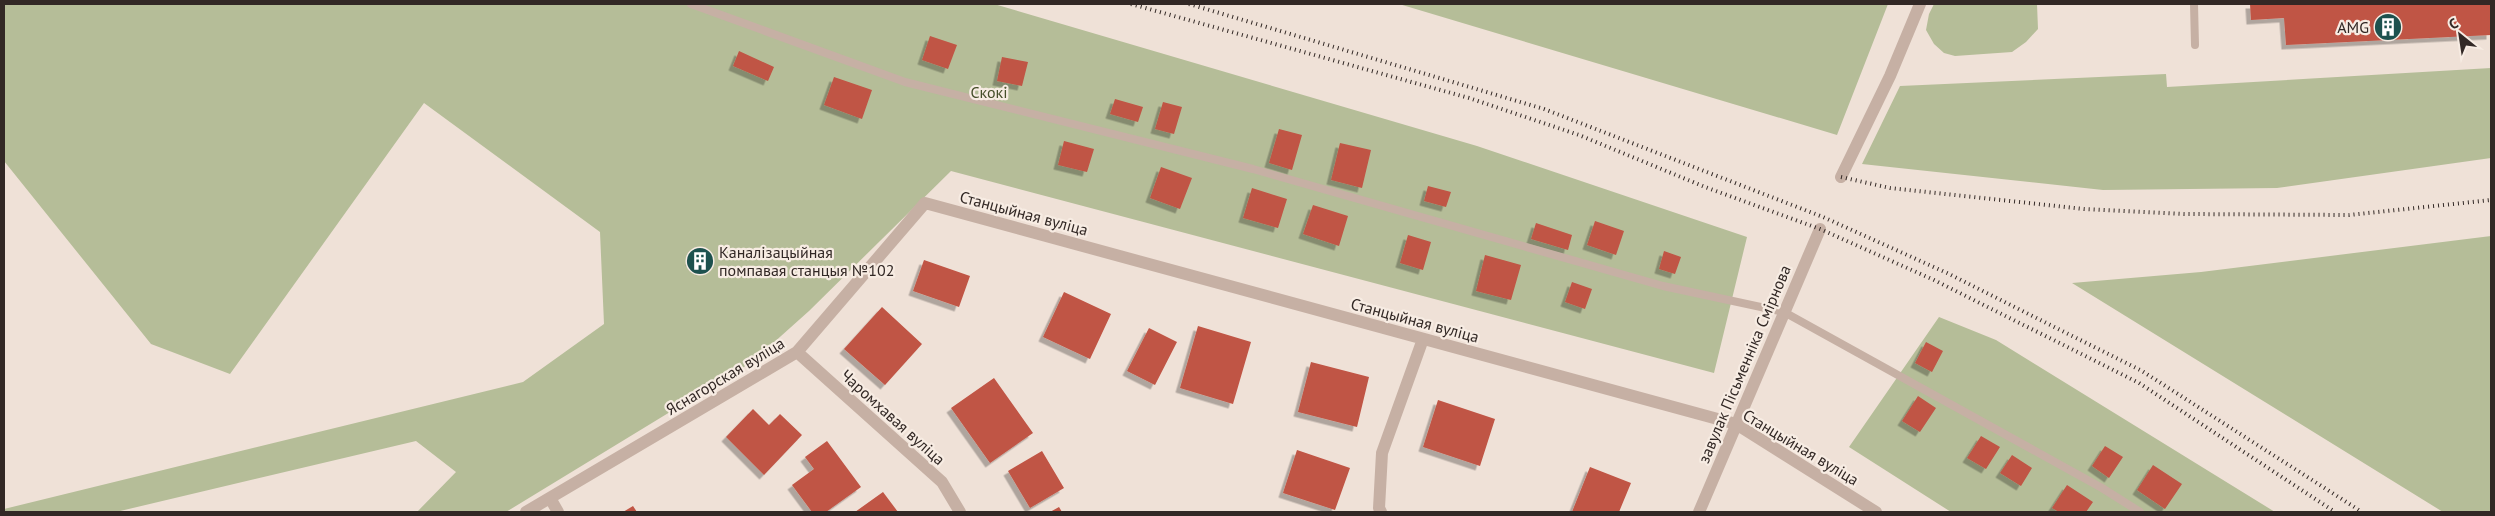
<svg xmlns="http://www.w3.org/2000/svg" width="2495" height="516" viewBox="0 0 2495 516" font-family="'PT Sans',sans-serif">
  <style>
    .green { fill: #b5bd98 }
    .building { fill: #c05444; filter: url(#shadow) }
    .lines { fill: none; stroke-linecap: round; stroke-linejoin: round }
    .service { stroke: #c6b0a4; stroke-width: 8 }
    .minor { stroke: #c6b0a4; stroke-width: 12 }
    .rail { stroke: #322825; stroke-width: 4; stroke-dasharray: 1 4; stroke-linecap: butt }
    .labels { text-anchor: middle; stroke-width: 4.5; stroke-linejoin: round; paint-order: stroke }
    .poi-label { font-size: 16px; fill: #322825; stroke: #f7ece3; text-anchor: end }
    .park-label { font-size: 16px; fill: #464f2a; stroke: #f7ece3 }
    .street-label { font-size: 16px; fill: #322825; stroke: #f7ece3 }
  </style>
  <defs>
    <filter id="shadow"><feDropShadow dx="-4.5" dy="4.5" stdDeviation="0" flood-color="#0004"/></filter>
  </defs>
  <rect width="100%" height="100%" fill="#efe1d7"/>
  <path class="green" d="M4,4H994L1477,146L1747,237L1714,373L951,171L809,311L752,362L506,512H417L456,472L416,441L116,512H4V509L523,382L604,324L600,232L424,103L230,374L151,344L4,161Z
    M1399,4H1888L1837,135Z
    M1934,4H2037L2038,29L2026,42L2012,52L1955,56L1944,53L1934,44L1926,30L1929,14Z
    M2491,68V158L2277,188L2103,190L1862,164L1900,86L2166,74L2167,87Z
    M2491,236V512H2443L2072,283L2201,272Z
    M1939,317L1996,340L2275,512H1951L1849,447Z"/>
  <path class="building" d="M2250,4H2491V35L2286,45L2284,18L2251,20Z
    M930,36L957,45L948,69L922,60Z
    M739,51L774,67L768,81L733,66Z
    M1002,57L1028,62L1022,86L997,81Z
    M834,77L872,90L862,119L824,105Z
    M1115,99L1143,107L1138,122L1110,114Z
    M1163,102L1182,107L1174,134L1155,129Z
    M1279,129L1302,135L1292,170L1269,163Z
    M1064,141L1094,149L1087,172L1058,165Z
    M1340,143L1371,150L1362,188L1331,180Z
    M1161,167L1192,178L1180,209L1150,198Z
    M1428,186L1451,192L1446,207L1424,201Z
    M1252,188L1287,199L1278,228L1243,218Z
    M1313,205L1348,216L1339,246L1303,234Z
    M1595,221L1624,231L1616,255L1587,245Z
    M1536,223L1572,235L1568,250L1531,239Z
    M1408,235L1431,242L1423,270L1400,263Z
    M699,250L710,261L701,271L690,261Z
    M1664,251L1681,257L1675,274L1659,269Z
    M1485,255L1521,265L1511,300L1476,291Z
    M924,260L970,276L959,307L913,291Z
    M1572,282L1592,289L1585,309L1565,302Z
    M1064,292L1111,314L1090,359L1043,337Z
    M882,307L922,344L885,385L844,349Z
    M1198,326L1251,342L1233,404L1180,388Z
    M1149,328L1177,342L1155,385L1127,371Z
    M1926,342L1943,351L1932,372L1915,363Z
    M1311,362L1369,377L1357,427L1298,412Z
    M994,378L1033,433L990,463L951,408Z
    M1918,396L1936,408L1920,432L1902,421Z
    M1438,400L1495,419L1480,466L1423,447Z
    M753,409L769,425L780,414L802,435L764,475L726,437Z
    M1981,436L2000,447L1986,469L1967,458Z
    M827,441L861,487L826,512H812L792,485L814,469L805,457Z
    M2105,446L2123,457L2109,478L2092,466Z
    M1297,450L1350,468L1335,510L1283,493Z
    M1042,451L1064,488L1030,508L1008,471Z
    M2012,455L2032,468L2021,486L2000,473Z
    M2153,465L2182,484L2165,509L2137,490Z
    M1590,467L1631,483L1619,512H1572Z
    M2067,485L2093,502L2086,512H2059L2052,508Z
    M883,492L898,512H855Z
    M633,506L637,512H623Z
    M1059,507L1062,512H1050Z"/>
  <g class="lines">
    <path class="service" d="M691,4L905,82L1253,169L1663,286L1784,312L2102,488L2140,512
      M2194,4L2195,45"/>
    <path class="minor" d="M1841,177L1890,76L1920,4
      M797,352L942,482L960,512
      M550,498L558,512
      M526,512L797,352L925,203L1736,424L1876,512
      M1381,512L1379,508L1382,453L1423,339
      M1699,512L1820,229"/>
    <path class="rail" d="M1131,4L1469,98L1579,135L1705,187L1820,229L1934,280L2139,383L2335,512
      M1189,4L1544,109L1823,217L1947,273L2142,371L2362,512
      M1841,177L1890,188L2084,209L2184,214L2349,215L2491,200"/>
  </g>
  <defs>
    <symbol id="building-disc" viewBox="-11 -11 22 22"><circle r="9.5" fill="#1d514e" stroke="#f7ece3"/><path d="M-4-6H4V6H1V3H-1V6H-4ZM-2.5-4.3h1.7v1.8h-1.7ZM.8-4.3h1.7v1.8H.8ZM-2.5-1h1.7V.8h-1.7ZM.8-1h1.7V.8H.8Z" fill="#fff"/></symbol>
  </defs>
  <g fill-rule="evenodd">
    <use href="#building-disc" x="2372" y="11" width="32" height="32"/>
    <use href="#building-disc" x="684" y="245" width="32" height="32"/>
  </g>
  <g class="labels">
    <g class="poi-label">
      <text x="2369" y="33">AMG</text>
      <text x="719" y="258" text-anchor="start">Каналізацыйная<tspan x="719" dy="18">помпавая станцыя №102</tspan></text>
    </g>
    <g class="park-label">
      <text x="989" y="98">Скокі</text>
    </g>
    <g class="street-label">
      <text transform="translate(1024 213) rotate(15)" y="6">Станцыйная вуліца</text>
      <text transform="translate(1415 320) rotate(15)" y="6">Станцыйная вуліца</text>
      <text transform="translate(1744 364) rotate(-67)" y="6">завулак Пісьменніка Смірнова</text>
      <text transform="translate(725 376) rotate(-31)" y="6">Яснагорская вуліца</text>
      <text transform="translate(893 417) rotate(42)" y="6">Чаромхавая вуліца</text>
      <text transform="translate(1801 447) rotate(31)" y="6">Станцыйная вуліца</text>
    </g>
  </g>
  <rect width="2495" height="516" fill="none" stroke="#322825" stroke-width="10"/>
  <g transform="translate(2460 35) rotate(330)" stroke="#f7ece3" stroke-width="4" paint-order="stroke">
  <path d="M0-4L9 19L0 12L-9 19Z" fill="#322825"/>
  <text y="-8" font-size="14" font-weight="bold" text-anchor="middle" fill="#322825">С</text>
  </g>
</svg>
